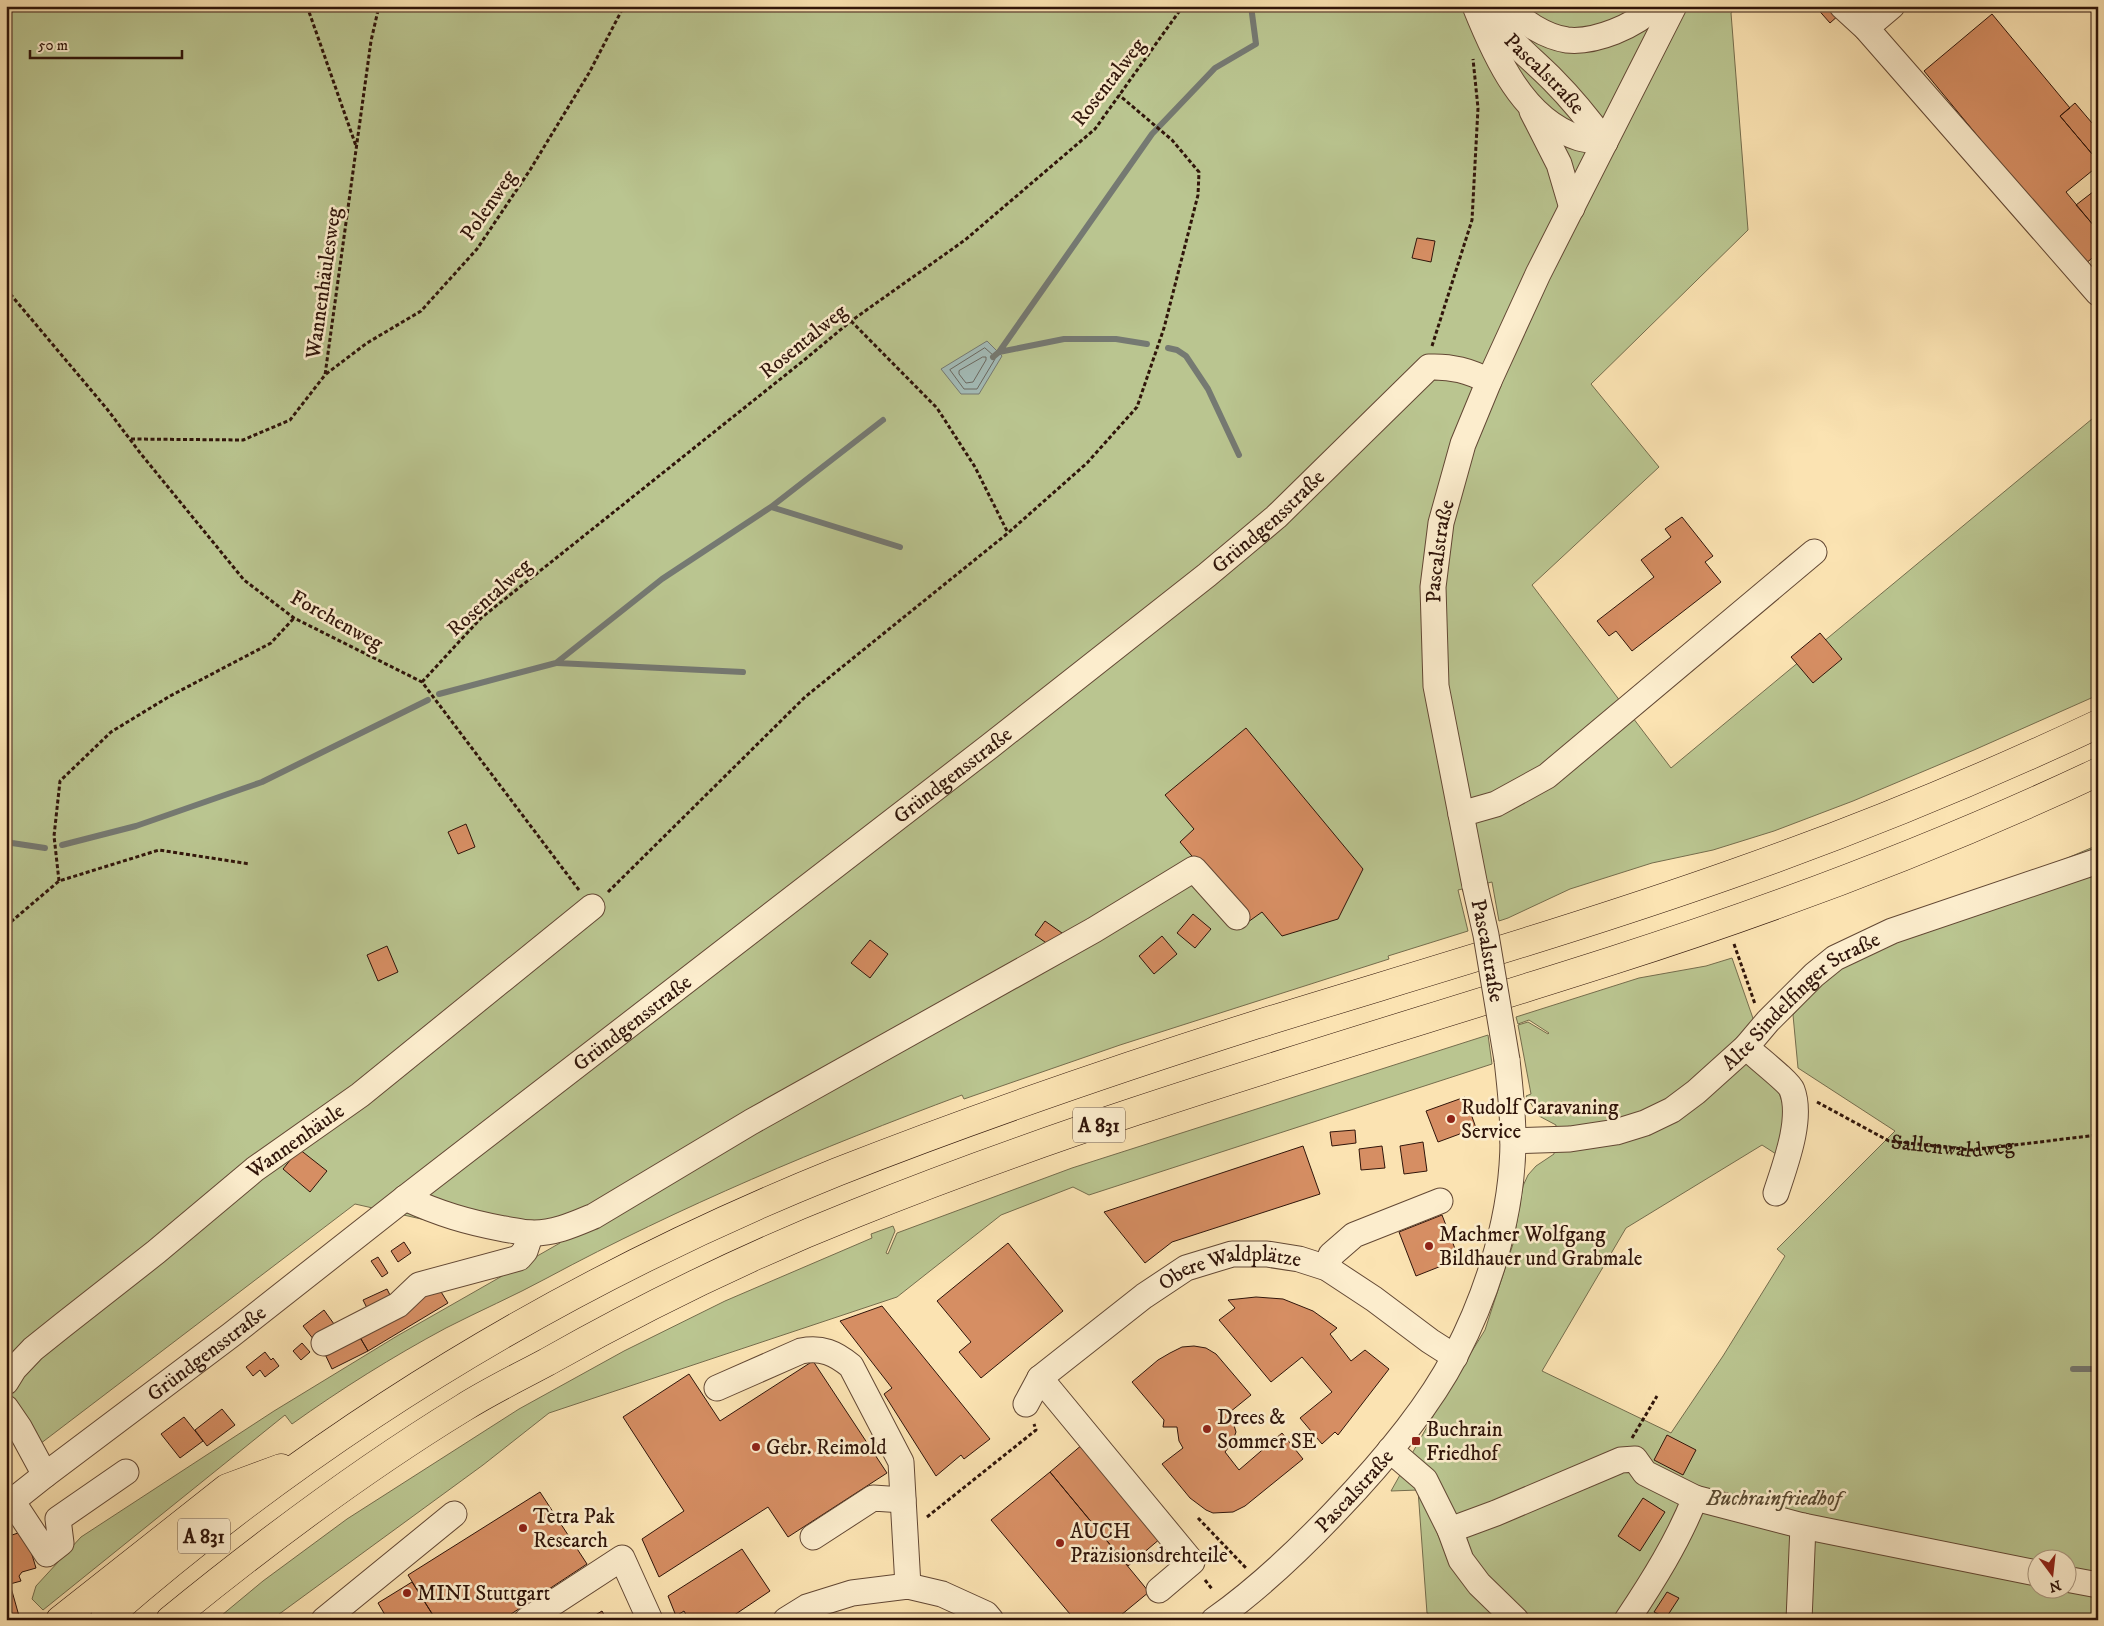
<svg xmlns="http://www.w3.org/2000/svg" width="2104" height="1626" viewBox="0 0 2104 1626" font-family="'IM FELL DW Pica',serif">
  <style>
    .green { fill: #bac590; stroke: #756d4d; fill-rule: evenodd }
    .water { fill: #a3bbb7; stroke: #757972 }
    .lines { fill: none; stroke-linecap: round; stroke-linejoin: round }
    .shore { stroke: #6a6860; stroke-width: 1 }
    .stream { stroke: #757972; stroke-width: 6 }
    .building { fill: #d68e63; stroke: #30150a }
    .minor-casing { stroke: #634834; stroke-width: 27 }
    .highway-casing { stroke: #30150a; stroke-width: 29 }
    .path { stroke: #30150a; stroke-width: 3; stroke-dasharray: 4 2.5; stroke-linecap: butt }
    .minor { stroke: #fcedcd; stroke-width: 25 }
    .highway { stroke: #fbe3b2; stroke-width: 28 }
    .minor-bridge-casing { stroke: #634834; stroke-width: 27; stroke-linecap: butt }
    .minor-bridge { stroke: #fcedcd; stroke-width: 25 }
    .poi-dot { fill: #8f2418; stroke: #fcedcd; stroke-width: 2 }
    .labels { text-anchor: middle; stroke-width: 5; stroke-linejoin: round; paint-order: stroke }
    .shield { fill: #fcedcd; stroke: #6d5644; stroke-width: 1 }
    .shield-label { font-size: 20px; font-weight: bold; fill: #30150a }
    .street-label { font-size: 21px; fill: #30150a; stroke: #fcedcd }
    .poi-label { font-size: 21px; fill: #30150a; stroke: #fcedcd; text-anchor: start }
    .park-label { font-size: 21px; font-style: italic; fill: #594a32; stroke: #fcedcd }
  </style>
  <rect width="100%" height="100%" fill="#fbe3b2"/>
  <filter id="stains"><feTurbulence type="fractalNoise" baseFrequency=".004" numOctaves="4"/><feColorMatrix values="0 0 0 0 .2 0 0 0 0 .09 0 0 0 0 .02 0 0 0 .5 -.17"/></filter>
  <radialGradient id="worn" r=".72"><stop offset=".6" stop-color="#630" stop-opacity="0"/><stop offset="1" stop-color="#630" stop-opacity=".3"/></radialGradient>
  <path class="green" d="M6,6H1739L1731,13L1748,230L1591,384L1659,467L1532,585L1671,768L2098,414V695L1974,750L1853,801L1774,831L1713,850L1652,863L1570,889L1508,918L1499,921L1492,882L1458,890L1468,931L1388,956L1389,959L1120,1045L964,1099L962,1095C820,1148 681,1206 547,1278C514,1296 479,1311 446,1328C392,1357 341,1389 292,1424L285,1415L43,1610L32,1599L36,1586L81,1537L274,1411L397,1336L560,1243L559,1241L536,1245L355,1204L36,1447L6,1402Z
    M2098,845V1620H1439L1427,1613L1418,1490L1391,1491L1446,1393L1485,1330L1513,1244L1523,1186L1528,1175L1536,1166L1554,1154L1556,1125L1539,1116L1526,1096L1531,1094L1518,1025L1528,1022L1548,1034L1549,1033L1529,1020L1518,1024L1516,1017L1639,978L1706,966L1732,958L1787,1116V1161L1762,1145L1626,1228L1542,1371L1671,1433L1723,1356L1785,1256L1777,1249L1895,1131L1798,1068L1793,1015L1822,981L1857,955L1999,887ZM2036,1558H2066V1588H2036Z
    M1488,1035L1492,1064L1089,1195L1073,1187L1001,1215L897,1297L549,1413L483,1465L271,1620H216L263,1581L347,1519L519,1409L624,1351L725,1301L872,1238L871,1234L893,1226L895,1231L886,1253L888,1254L897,1233L1072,1168Z"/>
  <path class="water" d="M987,341L1002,356L979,394H961L941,369Z"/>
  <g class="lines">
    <path class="shore" d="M985,348L994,356L995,359L977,389H964L950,370Z
      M983,357H986V360L973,382L966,383L959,374V371Z"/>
    <path class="stream" d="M1168,348L1177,350L1186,356L1208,389L1239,455
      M999,352L1064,339H1116L1147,344
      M993,357L999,352L1152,134L1215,68L1256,44L1251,6
      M771,507L900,547
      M557,663L743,672
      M439,694L556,663L662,579L771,507L883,420
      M6,840L12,843L45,848
      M62,845L136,826L262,782L428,700
      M2073,1369H2098"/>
  </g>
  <path class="building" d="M1815,6H1849L1830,23Z
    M1992,14L2070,108L2060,116L2098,161V166L2066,192L2098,231V253L2084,265L1924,71Z
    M2075,103L2098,130V161L2060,116Z
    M2098,188V226L2096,228L2076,205Z
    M1417,238L1435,241L1431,262L1412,258Z
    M1682,517L1713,556L1705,562L1721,582L1632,651L1616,631L1609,636L1597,621L1654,577L1641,560L1671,537L1665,529Z
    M1820,633L1842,659L1813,683L1791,657Z
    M1246,728L1363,869L1338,919L1282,936L1262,912L1248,922L1180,842L1194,829L1165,795Z
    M466,824L475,847L458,854L448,832Z
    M1193,914L1211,929L1195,948L1177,933Z
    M1045,921L1062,933L1052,947L1035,935Z
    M1162,936L1177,954L1154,974L1139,956Z
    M870,940L888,954L870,978L851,963Z
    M387,946L398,972L378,981L367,955Z
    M1465,1097L1476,1128L1438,1142L1426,1111Z
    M1355,1130L1356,1143L1332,1146L1330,1132Z
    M1423,1142L1427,1171L1404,1174L1400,1146Z
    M1303,1146L1320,1194L1172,1242L1145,1263L1104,1212Z
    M1382,1146L1385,1168L1361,1170L1359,1149Z
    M299,1149L327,1171L310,1192L283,1169Z
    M1442,1215L1459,1259L1416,1276L1399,1232Z
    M404,1242L411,1253L398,1262L391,1251Z
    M1008,1243L1063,1311L981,1378L959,1352L971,1342L937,1301Z
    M378,1257L388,1273L382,1277L371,1261Z
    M438,1287L448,1303L368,1351L358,1334Z
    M387,1289L393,1301L369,1312L363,1300Z
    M1256,1297L1283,1299L1313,1311L1337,1328L1330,1334L1351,1361L1365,1350L1389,1369L1338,1435L1335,1432L1322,1444L1300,1418L1332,1392L1302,1357L1271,1382L1219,1320L1235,1308L1228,1300Z
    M882,1306L990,1439L964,1459L961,1455L936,1476L884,1394L892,1388L840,1321Z
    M324,1310L334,1324L314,1340L303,1326Z
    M358,1334L368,1351L332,1369L324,1352Z
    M302,1343L310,1352L301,1360L293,1351Z
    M1194,1346L1206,1348L1216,1354L1251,1395L1230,1412L1236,1432L1232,1443L1225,1452L1239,1470L1282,1433L1303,1459L1245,1506L1233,1512L1213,1513L1206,1510L1190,1498L1162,1464L1183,1448L1179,1441L1177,1427H1163L1164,1420L1132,1382L1158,1360L1170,1353L1182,1347Z
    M265,1352L271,1360L273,1358L279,1366L265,1377L260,1370L253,1376L246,1367Z
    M813,1361L887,1473L788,1537L768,1507L659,1577L642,1539L684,1511L623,1417L689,1374L720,1421Z
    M222,1409L235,1425L207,1446L195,1430Z
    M184,1417L203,1441L180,1458L161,1434Z
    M1667,1435L1696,1450L1683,1475L1654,1460Z
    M1083,1444L1161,1538L1128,1566L1050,1472Z
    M1050,1472L1149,1592L1115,1620H1075L991,1520Z
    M540,1492L587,1564L502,1620H436L408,1575Z
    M1643,1498L1665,1512L1640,1551L1618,1536Z
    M21,1532L26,1535L36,1568L22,1572L19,1576L21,1581L10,1584L19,1616L6,1620V1537Z
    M742,1549L770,1591L727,1620H689L684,1611L676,1616L668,1596Z
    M412,1582L436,1620H388L378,1603Z
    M1667,1592L1679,1598L1666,1618L1654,1612Z
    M602,1611L607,1620H587Z"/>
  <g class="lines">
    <defs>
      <g id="minor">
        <path d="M1475,6C1495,56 1523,120 1579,138C1587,140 1597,141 1605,142"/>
        <path d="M1506,6C1522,21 1545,37 1567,40C1595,43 1636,26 1655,6"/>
        <path d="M1842,6L1866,28L2098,293"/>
        <path id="s2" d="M1487,10C1505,38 1530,57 1553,80C1572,99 1589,120 1605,142"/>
        <path d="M1866,28L1892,6"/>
        <path d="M1532,111L1559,164L1572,208"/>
        <path d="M1461,814L1496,804L1547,776L1814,552"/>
        <path id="s3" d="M1475,886L1436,686L1433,587L1441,523L1463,444L1489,381L1538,274L1674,6"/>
        <path d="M1746,1047C1754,1055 1789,1082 1792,1090C1803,1119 1785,1165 1776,1193"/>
        <path id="s4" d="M1513,1141L1570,1139L1616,1132L1645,1123L1672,1110L1696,1092L1746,1047L1768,1021L1814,975L1835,958L1892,931L2098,861"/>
        <path d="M405,1198C440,1214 467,1222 504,1229C513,1230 522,1233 531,1233C553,1234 575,1224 594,1216L751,1122L1094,930L1194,869L1237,917"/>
        <path d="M1327,1268L1331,1255L1354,1235L1440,1201"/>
        <path d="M324,1343L398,1305L419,1285L519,1258L525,1251L531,1233"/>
        <path d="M1040,1378L1192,1562L1159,1590"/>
        <path id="s5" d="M6,1382L14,1369L33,1349L63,1325L156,1252L255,1169L360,1095L592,907"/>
        <path d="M717,1388L801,1351C822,1347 835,1353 851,1366L901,1462L908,1586"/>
        <path id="s6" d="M1026,1404L1040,1378L1144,1296L1186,1268L1232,1254H1267L1299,1259L1327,1268L1374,1299L1430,1341L1455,1357"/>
        <path d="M6,1408L19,1427L45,1475"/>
        <path d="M1390,1450L1425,1480L1450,1530L1461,1560L1479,1584L1516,1620"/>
        <path d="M1695,1498L1803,1526L2036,1573"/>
        <path d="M12,1501L47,1554L61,1543L58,1519L126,1472"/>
        <path id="s7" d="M6,1506L45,1475L231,1335L405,1198L990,746L1207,575L1276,517L1429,367C1452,366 1469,371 1489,381"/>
        <path d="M1450,1530L1496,1513L1621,1460L1635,1459L1645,1473L1695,1498C1678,1541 1653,1581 1627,1620"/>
        <path d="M813,1537L873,1498L903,1500"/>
        <path d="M2066,1579L2098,1585"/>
        <path d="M324,1620L454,1514"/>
        <path d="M527,1620L622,1558L650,1620"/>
        <path d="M786,1620L807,1607L852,1593L908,1586L942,1594L986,1614L991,1620"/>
        <path id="s8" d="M1214,1620C1258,1589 1298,1551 1335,1512C1378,1467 1426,1412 1455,1356C1489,1291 1513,1213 1513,1139C1513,1112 1510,1086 1507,1060"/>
        <path d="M1799,1620L1803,1526"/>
      </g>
      <path id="highway" d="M60,1620L227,1488L281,1468
        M104,1620C322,1429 569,1280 837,1172C974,1118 1114,1070 1255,1025C1413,976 1573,930 1729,875C1855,831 1977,781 2098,724
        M170,1620C263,1544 360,1471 463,1408C490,1391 519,1377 547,1362C646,1306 748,1256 854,1214C1101,1114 1358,1042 1611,961C1777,908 1941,846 2098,772"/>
    </defs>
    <use href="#minor" class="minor-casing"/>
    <use href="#highway" class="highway-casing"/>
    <g class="path">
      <path d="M307,6L356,146"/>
      <path d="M1793,6L1795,8L1797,6"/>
      <path d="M6,289L107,409L141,454L244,580L294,618L422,682L579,890"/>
      <path d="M851,321L937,408L975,467L1008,533"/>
      <path d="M1432,346L1472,220L1478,108L1473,59"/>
      <path d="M326,374L367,343L421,311L477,249L530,170L589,73L624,6"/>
      <path d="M131,439L243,440L290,420L325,375L371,41L379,6"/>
      <path d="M422,682L481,618L803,361L851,321L965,240L1095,129L1183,6"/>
      <path d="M59,881L54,836L60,781L111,732L170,696L271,643L294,618"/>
      <path d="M608,892L805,697L1008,533L1087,463L1137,407L1164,328L1198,195L1199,172L1172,140L1119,95"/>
      <path d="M6,926L59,881L159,850L250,864"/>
      <path d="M1734,944L1755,1004"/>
      <path id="s1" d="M1817,1102L1889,1141L1972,1150L2098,1135"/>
      <path d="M1632,1438L1657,1396"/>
      <path d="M927,1517L1036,1430L1034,1424"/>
      <path d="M1198,1518L1246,1568"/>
      <path d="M1205,1580L1212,1589"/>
    </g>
    <use href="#minor" class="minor"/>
    <use href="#highway" class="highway"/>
    <defs>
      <g id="minor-bridge">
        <path id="s9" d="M1475,886L1486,935L1507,1060"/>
      </g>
    </defs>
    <use href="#minor-bridge" class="minor-bridge-casing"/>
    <use href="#minor-bridge" class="minor-bridge"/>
  </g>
  <g class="poi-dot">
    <circle cx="1451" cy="1119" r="5"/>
    <circle cx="1429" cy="1246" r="5"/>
    <circle cx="1207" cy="1429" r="5"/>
    <rect x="1411" y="1436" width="10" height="10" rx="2.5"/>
    <circle cx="756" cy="1447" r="5"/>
    <circle cx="523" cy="1528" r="5"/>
    <circle cx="1060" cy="1543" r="5"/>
    <circle cx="407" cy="1593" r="5"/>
  </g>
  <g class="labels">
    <g class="shield">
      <rect x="1073" y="1107.5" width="52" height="35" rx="4"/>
      <rect x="178" y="1518.5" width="52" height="35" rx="4"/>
    </g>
    <g class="shield-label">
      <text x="1099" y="1132">A 831</text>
      <text x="204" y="1543">A 831</text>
    </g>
    <g class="street-label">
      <text dy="7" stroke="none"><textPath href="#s2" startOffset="86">Pascalstraße</textPath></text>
      <text transform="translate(1108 82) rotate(-52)" y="7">Rosentalweg</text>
      <text transform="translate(488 205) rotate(-55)" y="7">Polenweg</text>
      <text transform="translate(323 283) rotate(-82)" y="7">Wannenhäulesweg</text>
      <text transform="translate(803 341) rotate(-39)" y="7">Rosentalweg</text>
      <text dy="7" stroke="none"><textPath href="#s7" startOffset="1601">Gründgensstraße</textPath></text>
      <text dy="7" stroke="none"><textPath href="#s3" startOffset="339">Pascalstraße</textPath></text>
      <text transform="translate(489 597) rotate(-42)" y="7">Rosentalweg</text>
      <text transform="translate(337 620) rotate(29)" y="7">Forchenweg</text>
      <text dy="7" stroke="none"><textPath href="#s7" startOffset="1196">Gründgensstraße</textPath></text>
      <text dy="7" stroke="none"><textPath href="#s9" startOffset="66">Pascalstraße</textPath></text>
      <text dy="7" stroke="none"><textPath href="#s4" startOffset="334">Alte Sindelfinger Straße</textPath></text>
      <text dy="7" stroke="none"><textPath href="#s7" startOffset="791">Gründgensstraße</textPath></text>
      <text dy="7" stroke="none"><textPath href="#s1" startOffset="146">Sallenwaldweg</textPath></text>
      <text dy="7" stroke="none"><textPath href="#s5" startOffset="378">Wannenhäule</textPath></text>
      <text dy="7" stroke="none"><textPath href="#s6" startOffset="256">Obere Waldplätze</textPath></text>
      <text dy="7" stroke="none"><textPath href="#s7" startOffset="252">Gründgensstraße</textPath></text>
      <text dy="7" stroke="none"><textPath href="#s8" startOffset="191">Pascalstraße</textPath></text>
    </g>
    <g class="poi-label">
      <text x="1461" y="1114">Rudolf Caravaning<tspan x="1461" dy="24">Service</tspan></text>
      <text x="1439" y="1241">Machmer Wolfgang<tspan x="1439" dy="24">Bildhauer und Grabmale</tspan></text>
      <text x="1217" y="1424">Drees &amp;<tspan x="1217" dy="24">Sommer SE</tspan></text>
      <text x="1426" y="1436">Buchrain<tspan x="1426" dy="24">Friedhof</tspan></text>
      <text x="766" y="1454">Gebr. Reimold</text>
      <text x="533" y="1523">Tetra Pak<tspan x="533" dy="24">Research</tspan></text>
      <text x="1070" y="1538">AUCH<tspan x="1070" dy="24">Präzisionsdrehteile</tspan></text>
      <text x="417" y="1600">MINI Stuttgart</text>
    </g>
    <g class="park-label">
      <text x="1774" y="1505">Buchrainfriedhof</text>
    </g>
  </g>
  <rect width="2104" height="1626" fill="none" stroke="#fbe3b2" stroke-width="25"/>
  <rect x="8" y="8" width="2089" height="1611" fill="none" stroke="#30150a" stroke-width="2.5"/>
  <rect x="12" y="12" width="2079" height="1601" fill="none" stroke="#30150a"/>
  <g transform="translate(2052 1574) rotate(165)"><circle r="24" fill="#fcedcd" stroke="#aa977f"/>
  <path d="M0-4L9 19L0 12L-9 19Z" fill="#8f2418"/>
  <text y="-8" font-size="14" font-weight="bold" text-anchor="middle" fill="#30150a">N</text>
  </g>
  <path d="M30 50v8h152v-8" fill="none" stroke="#30150a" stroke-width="2.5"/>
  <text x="38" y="50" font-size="15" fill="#30150a" stroke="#fcedcd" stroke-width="4" paint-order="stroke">50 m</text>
  <rect width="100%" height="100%" filter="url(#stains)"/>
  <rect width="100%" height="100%" fill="url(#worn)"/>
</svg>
